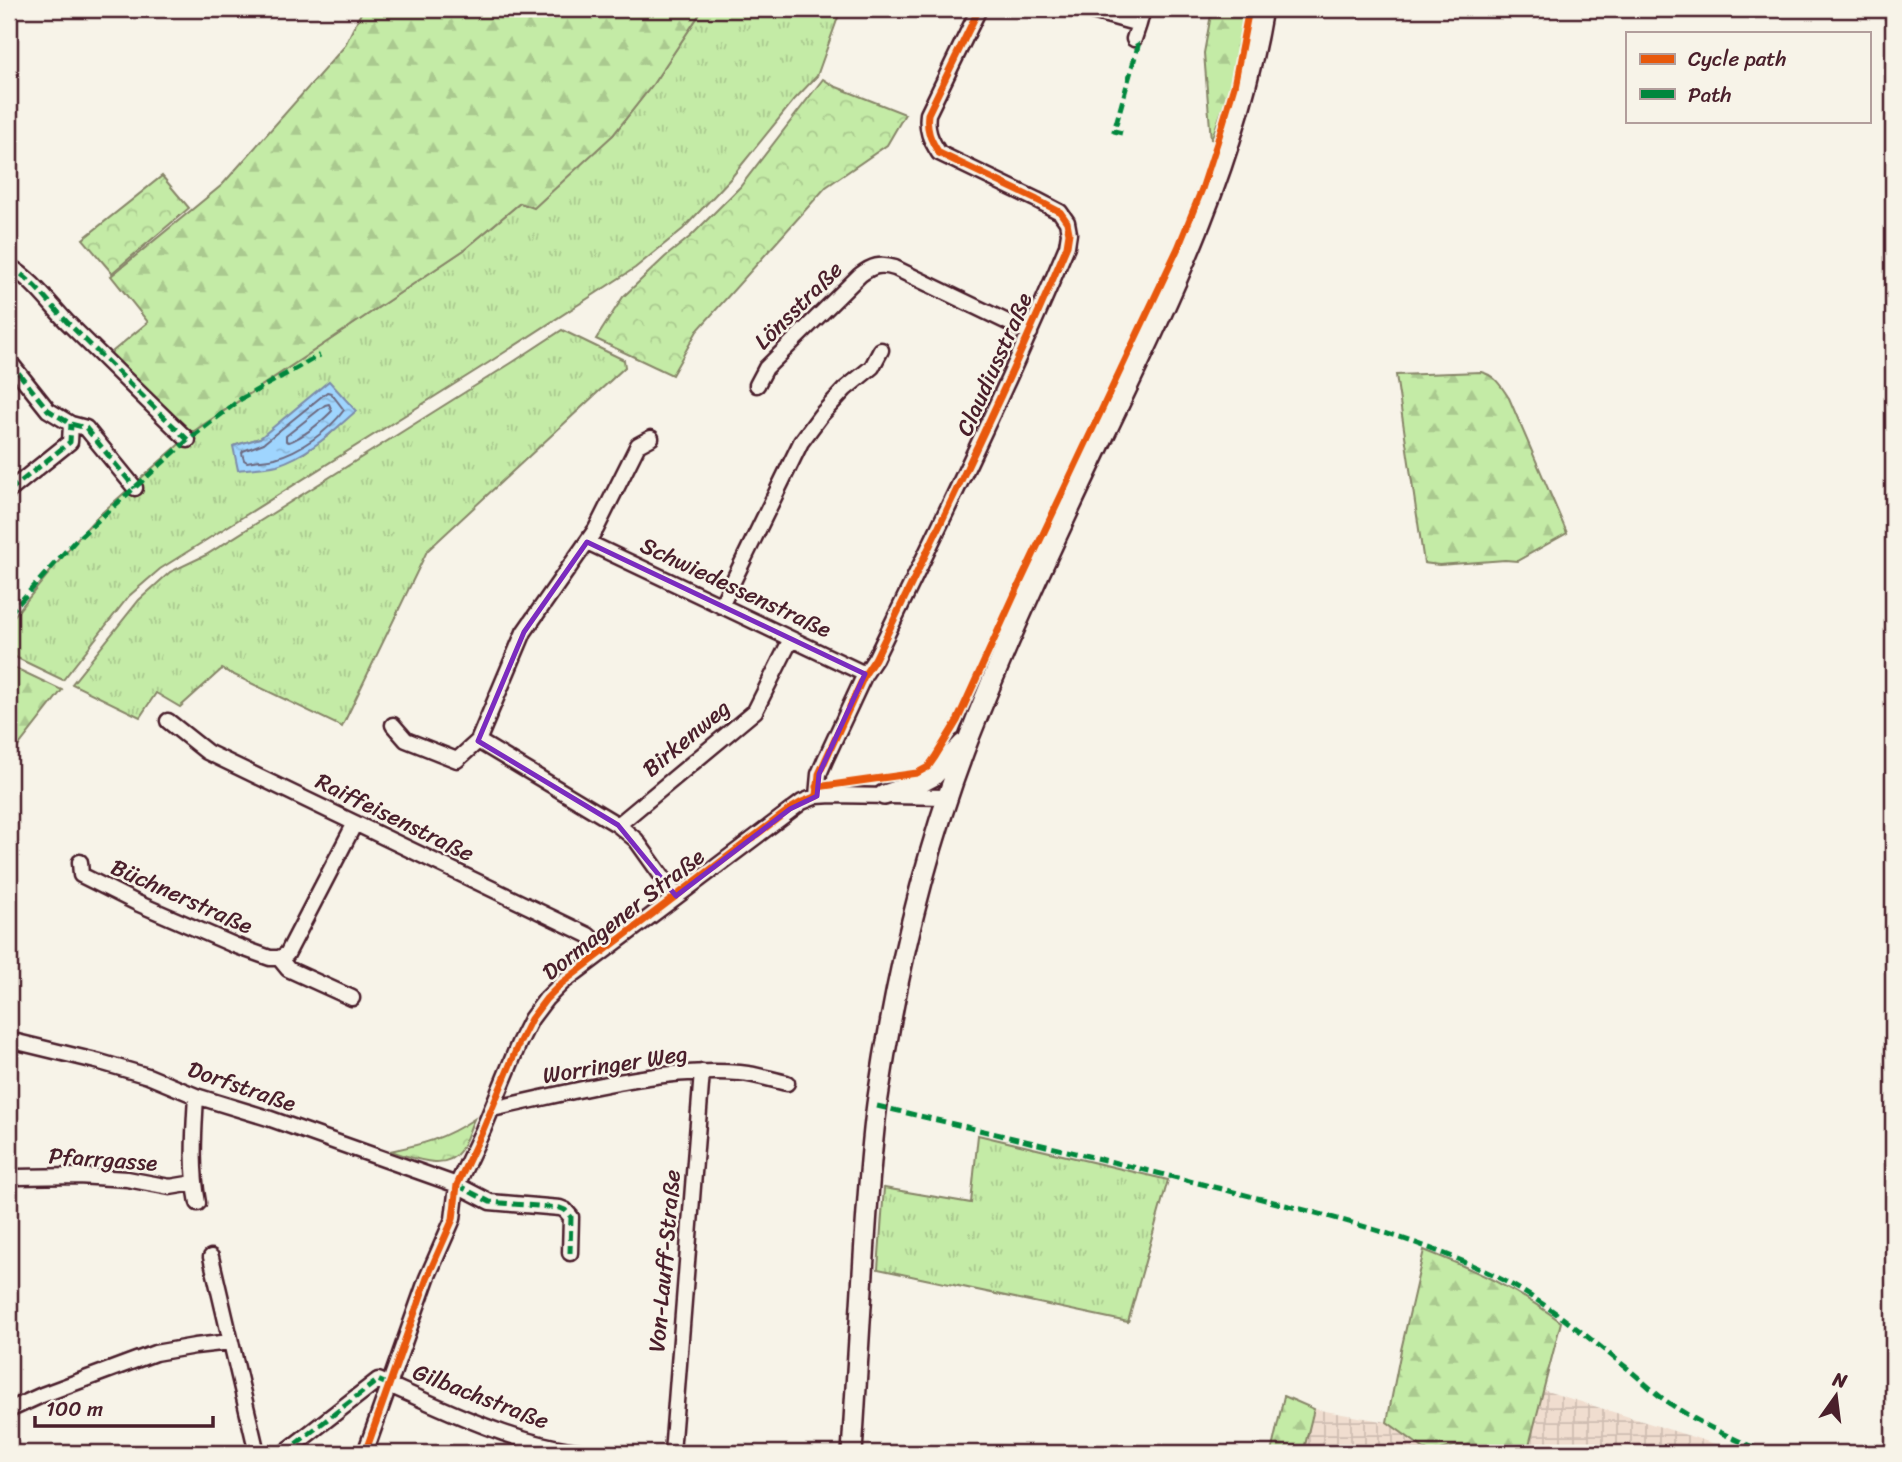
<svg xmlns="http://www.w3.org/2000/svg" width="1902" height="1462" viewBox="0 0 1902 1462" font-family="Sriracha,sans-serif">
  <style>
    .industrial { fill: url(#industrial-grid) }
    .grass { fill: url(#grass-tufts); stroke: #878568; stroke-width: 2; fill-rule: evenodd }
    .forest { fill: url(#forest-firs); stroke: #878568; stroke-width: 2 }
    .park { fill: url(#park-crowns); stroke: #878568; stroke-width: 2 }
    .water { fill: url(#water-ripples); stroke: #7d8caa; stroke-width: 2 }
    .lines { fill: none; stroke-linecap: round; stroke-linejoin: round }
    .shore { stroke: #6c687f; stroke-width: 2 }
    .minor-casing { stroke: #4a1f2b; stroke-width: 19 }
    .secondary-casing { stroke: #4a1f2b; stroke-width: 24 }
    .minor { stroke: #f7f3e8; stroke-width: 14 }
    .secondary { stroke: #f7f3e8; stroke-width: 19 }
    .quiet { stroke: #00873e; stroke-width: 5; stroke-dasharray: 10 5; stroke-linecap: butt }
    .cycleway-casing { stroke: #f7f3e8; stroke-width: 11 }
    .cycleway { stroke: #e8590c; stroke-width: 7 }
    .marked { fill: none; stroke: #7b2cbf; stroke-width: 5; stroke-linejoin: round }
    .labels { text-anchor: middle; stroke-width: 5; stroke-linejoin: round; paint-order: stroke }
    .street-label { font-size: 23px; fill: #4a1f2b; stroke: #f7f3e8 }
  </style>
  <defs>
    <pattern id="industrial-grid" width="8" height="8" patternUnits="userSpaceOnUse" patternTransform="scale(1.75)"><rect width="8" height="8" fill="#f0ddcf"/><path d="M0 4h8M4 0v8" fill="none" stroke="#cfbdb2"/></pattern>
    <pattern id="grass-tufts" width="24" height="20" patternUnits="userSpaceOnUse" patternTransform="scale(1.75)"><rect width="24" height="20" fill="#c4eba6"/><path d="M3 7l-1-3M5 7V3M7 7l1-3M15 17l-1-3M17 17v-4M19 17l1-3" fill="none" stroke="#aac98f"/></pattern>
    <pattern id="forest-firs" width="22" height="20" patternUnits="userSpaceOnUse" patternTransform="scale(1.75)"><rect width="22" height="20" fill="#c4eba6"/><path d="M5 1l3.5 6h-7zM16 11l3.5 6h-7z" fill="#aac98f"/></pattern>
    <pattern id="park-crowns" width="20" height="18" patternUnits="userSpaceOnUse" patternTransform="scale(1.75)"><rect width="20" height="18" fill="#c4eba6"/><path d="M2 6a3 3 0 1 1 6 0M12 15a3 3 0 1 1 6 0" fill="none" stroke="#aac98f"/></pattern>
    <pattern id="water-ripples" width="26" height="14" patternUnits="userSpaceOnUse" patternTransform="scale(1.75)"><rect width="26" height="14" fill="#9fd5fe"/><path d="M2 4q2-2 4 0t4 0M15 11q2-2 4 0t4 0" fill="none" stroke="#8ab6da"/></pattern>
  </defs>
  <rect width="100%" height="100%" fill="#f7f3e8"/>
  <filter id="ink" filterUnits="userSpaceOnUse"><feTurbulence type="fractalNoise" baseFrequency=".0143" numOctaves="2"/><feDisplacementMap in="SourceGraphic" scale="14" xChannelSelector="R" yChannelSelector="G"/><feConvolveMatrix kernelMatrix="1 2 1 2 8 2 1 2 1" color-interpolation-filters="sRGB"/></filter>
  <g filter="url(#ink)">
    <path class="industrial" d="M1543,1390L1744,1453H1527Z
      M1314,1409L1387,1422L1430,1453H1303Z"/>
    <path class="grass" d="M703,9H841L817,76L794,100L731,178L683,229L635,268L488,363L160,569L129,596L63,680L9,654V622L76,540L96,518L194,431L464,250L520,203L613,135L653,84ZM355,410L329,435L304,453L233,446Z
      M562,330L624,360L625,367L427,551L342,727L222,669L180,707L156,693L140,717L72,684L139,600L170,572L206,555L513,362Z
      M978,1135L1168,1180L1128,1322L878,1269L884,1188L971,1203Z"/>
    <path class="forest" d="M363,9H703L653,84L613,135L534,208L520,203L464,250L194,431H183L107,356L148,322L111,276L222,185L344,47Z
      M1212,9H1247L1231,86L1211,140L1204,53Z
      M1481,372C1495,375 1501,386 1509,398L1567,533L1517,561L1505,560L1439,565L1424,563L1396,375Z
      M9,665L62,690L9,758Z
      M1424,1250C1473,1269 1519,1290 1561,1322L1527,1453H1506L1455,1446L1430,1453L1387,1422L1401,1350Z
      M1284,1396L1314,1409L1303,1453H1271Z"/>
    <path class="park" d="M823,79L834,86L905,114L887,145L826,187L697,331L672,375L596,339L623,297L665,257L691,236L740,187Z
      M162,176L189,208L112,273L83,239Z
      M474,1119C469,1130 466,1142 460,1151C445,1173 410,1156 390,1151C423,1144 444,1139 474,1119Z"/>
    <path class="water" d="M329,381L356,411C332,432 309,455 277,465C265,468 251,468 238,470L233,446L260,438Z"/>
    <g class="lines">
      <path class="shore" d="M327,392L331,393L344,410C329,431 300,451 275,458C266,460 256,460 247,462L244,460L242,453L243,451L264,443Z
        M329,404L332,411C320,423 305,436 289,442L286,441V436L325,405Z"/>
      <defs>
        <path id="minor" d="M1085,9L1139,24L1143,9
          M1134,39L1139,24
          M9,266C32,279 49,303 67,322C107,361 147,401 188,440
          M9,361L48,410L71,424L86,428L135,488
          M757,385L766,368L860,275C872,266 880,263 895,268L1030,333
          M9,491L70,442L71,424
          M587,542L865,674
          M721,606L801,442L821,415L845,389L872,367L881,350
          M168,721L207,752L588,935L605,950
          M393,725L406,740L457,760L478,741L524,632L596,529L638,445L651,438
          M478,741L618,825L636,840L676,896
          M817,796L819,774L825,760L865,674L875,659C941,523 1008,386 1067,246L1069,233L1067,222L1060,212L1037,200L939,153C930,139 926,130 928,114L979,9
          M618,825L755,711L791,639
          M80,862L81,875L137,903L234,945L270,958H279L287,954L355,823
          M279,958L288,969L352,998
          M9,1040L100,1062L148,1076L196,1096L268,1118L457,1185L490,1202L560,1208L565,1210L571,1217L570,1253
          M196,1096C194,1132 191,1167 198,1203
          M492,1109C573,1092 657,1067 740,1073C756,1074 772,1080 787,1083
          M9,1176L17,1177L78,1176L127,1179L170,1187L194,1183
          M211,1257L257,1453
          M9,1410L42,1395L155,1353L195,1346L230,1342
          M284,1453L378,1380C449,1411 521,1449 599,1453
          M365,1453L427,1278L453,1219L457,1185L483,1130L519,1043L531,1019L546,999L562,983L802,802L817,796L832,795L947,797
          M672,1453L702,1072"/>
        <path id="secondary" d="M884,795L918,784L933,776L963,744
          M852,1453C856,1382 860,1311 865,1240C868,1195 871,1149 877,1104C895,978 924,853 970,735C1011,631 1059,530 1107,429C1173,292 1237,160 1262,9"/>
      </defs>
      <use href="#minor" class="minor-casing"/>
      <use href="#secondary" class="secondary-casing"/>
      <use href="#minor" class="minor"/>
      <use href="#secondary" class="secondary"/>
      <path class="quiet" d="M1122,133L1114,131L1138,46L1134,39
        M9,266C32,279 49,303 67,322C107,361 147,401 188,440
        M9,361L48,410L71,424L86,428L135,488
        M9,491L70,442L71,424
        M9,614L76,540L188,440L241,399L320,355
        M877,1106C993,1133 1110,1161 1226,1190C1316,1213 1409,1234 1493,1275C1542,1299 1584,1334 1627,1368C1642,1380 1656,1395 1672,1405C1702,1425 1734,1439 1766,1453
        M457,1185L490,1202L560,1208L565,1210L571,1217L570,1253
        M284,1453L378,1380L389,1385"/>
      <defs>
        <path id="cycleway" d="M817,787L917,773L928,767L935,757L957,721L1018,587L1178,248L1202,189L1217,143L1234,86L1249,9
          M365,1453L427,1278L453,1219L457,1185L483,1130L519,1043L531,1019L546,999L562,983L790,809L802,802L817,796L819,774L865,674L875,659C941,523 1008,386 1067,246L1069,233L1067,222L1060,212L1037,200L939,153C930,139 926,130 928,114L979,9"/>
      </defs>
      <use href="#cycleway" class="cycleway-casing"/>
      <use href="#cycleway" class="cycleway"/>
    </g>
  </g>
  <path class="marked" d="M587,542L865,674L819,774L817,796L790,809L676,896L618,825L478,741L524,632Z"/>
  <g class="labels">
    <g class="street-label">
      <text transform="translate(798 305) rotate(-45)" y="8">Lönsstraße</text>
      <text transform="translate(994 364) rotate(-66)" y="8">Claudiusstraße</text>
      <text transform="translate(736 587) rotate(25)" y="8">Schwiedessenstraße</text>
      <text transform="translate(686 738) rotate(-40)" y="8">Birkenweg</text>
      <text transform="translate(395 817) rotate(26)" y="8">Raiffeisenstraße</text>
      <text transform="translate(182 896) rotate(24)" y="8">Büchnerstraße</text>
      <text transform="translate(623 914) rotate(-38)" y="8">Dormagener Straße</text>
      <text transform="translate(615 1064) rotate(-9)" y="8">Worringer Weg</text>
      <text transform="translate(242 1086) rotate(19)" y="8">Dorfstraße</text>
      <text transform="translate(103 1159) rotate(4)" y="8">Pfarrgasse</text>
      <text transform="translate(664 1261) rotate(-85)" y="8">Von-Lauff-Straße</text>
      <text transform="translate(481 1396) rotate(21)" y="8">Gilbachstraße</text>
    </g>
  </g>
  <rect width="1902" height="1462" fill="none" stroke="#f7f3e8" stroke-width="35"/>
  <rect x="18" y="18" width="1867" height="1427" fill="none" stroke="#4a1f2b" stroke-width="2.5" filter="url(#ink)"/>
  <rect x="1626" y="32" width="245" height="91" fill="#f7f3e8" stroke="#b29e9c" stroke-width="2"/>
  <rect x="1640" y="54" width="35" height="10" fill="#e8590c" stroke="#b29e9c" stroke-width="2"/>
  <text x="1688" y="66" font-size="21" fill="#4a1f2b">Cycle path</text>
  <rect x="1640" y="89" width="35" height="10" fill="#00873e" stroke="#b29e9c" stroke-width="2"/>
  <text x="1688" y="102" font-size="21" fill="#4a1f2b">Path</text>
  <g transform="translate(1836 1396) rotate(14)" stroke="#f7f3e8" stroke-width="5" paint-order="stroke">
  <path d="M0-5L12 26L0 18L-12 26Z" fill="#4a1f2b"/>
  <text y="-10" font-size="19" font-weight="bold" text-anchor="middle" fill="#4a1f2b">N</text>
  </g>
  <path d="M35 1416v10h178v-10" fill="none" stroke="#4a1f2b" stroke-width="3.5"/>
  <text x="46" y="1416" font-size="21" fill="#4a1f2b" stroke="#f7f3e8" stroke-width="5" paint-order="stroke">100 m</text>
</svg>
